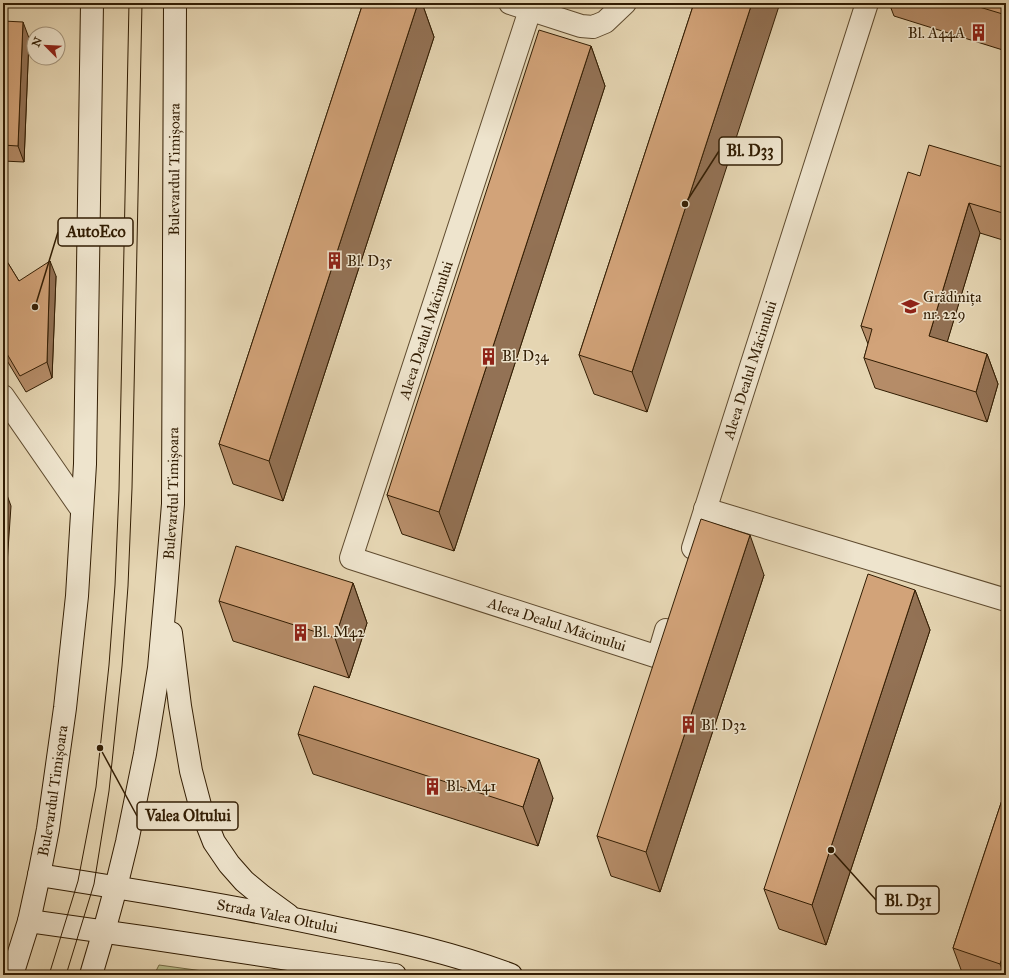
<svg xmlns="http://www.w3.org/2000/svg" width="1009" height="978" viewBox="0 0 1009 978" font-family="'IM FELL Great Primer',serif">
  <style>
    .green { fill: #b8bc89; stroke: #756c46 }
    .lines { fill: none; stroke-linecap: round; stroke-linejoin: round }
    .minor-casing { stroke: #5f4b2f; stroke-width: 24 }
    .secondary-casing { stroke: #321d03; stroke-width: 24 }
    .minor { stroke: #eee4cd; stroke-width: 22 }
    .secondary { stroke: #eee4cd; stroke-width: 22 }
    .tram { stroke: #321d03; stroke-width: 1 }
    .wall { fill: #b58c68; stroke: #321d03 }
    .shaded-wall { fill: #937255; stroke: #321d03 }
    .building { fill: #d2a379; stroke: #321d03 }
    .labels { text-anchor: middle; stroke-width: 3; stroke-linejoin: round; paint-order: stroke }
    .poi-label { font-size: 15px; fill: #321d03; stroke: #eee4cd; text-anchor: start }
    .street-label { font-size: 15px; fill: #321d03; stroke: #eee4cd }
    .leader { fill: none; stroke: #321d03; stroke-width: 1.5 }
    .callout-dot { fill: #321d03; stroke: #eee4cd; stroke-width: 1.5 }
    .callout { fill: #eee4cd; stroke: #321d03; stroke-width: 1.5 }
    .callout-label { font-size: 16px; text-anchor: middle; font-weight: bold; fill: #321d03 }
  </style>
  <rect width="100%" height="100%" fill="#e5d5b2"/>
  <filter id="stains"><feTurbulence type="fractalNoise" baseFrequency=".005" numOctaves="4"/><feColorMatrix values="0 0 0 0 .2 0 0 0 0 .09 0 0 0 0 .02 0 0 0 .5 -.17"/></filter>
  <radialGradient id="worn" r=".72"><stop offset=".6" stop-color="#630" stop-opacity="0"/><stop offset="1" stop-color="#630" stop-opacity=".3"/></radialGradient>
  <path class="green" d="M159,965L232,975H154Z"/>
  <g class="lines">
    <defs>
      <g id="minor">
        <path d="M510,3L581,26L593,27L605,22L625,3"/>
        <path id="s1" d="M530,10L351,558L658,657L666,630"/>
        <path d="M3,396L82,510"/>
        <path d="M705,509L1006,600"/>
        <path id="s2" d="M693,548L867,3"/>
      </g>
      <g id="secondary">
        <path d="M171,633L180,706L191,771L201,809L214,842L229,864L244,881L262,896L288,915"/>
        <path id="s3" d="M39,875C140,891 241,907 341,929C398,941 456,954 511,975"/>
        <path d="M29,921L149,938L395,975"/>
        <path id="s4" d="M12,975L29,921L39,875L48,829L65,708L77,596L85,464L92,3"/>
        <path id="s5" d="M91,975L104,931L116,887L127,842L145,754L159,668L166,590L173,504L175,3"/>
      </g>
    </defs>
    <use href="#minor" class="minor-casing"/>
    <use href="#secondary" class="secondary-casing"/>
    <use href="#minor" class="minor"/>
    <use href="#secondary" class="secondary"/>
    <path class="tram" d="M49,975L78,881L96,787L109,665L115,585L119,490L129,3
      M66,975L94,884L109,791L122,666L128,586L132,488L142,3"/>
  </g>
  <path class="wall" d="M363,3H422L434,37L283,501L233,484L219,444Z
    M694,3L647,412L594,394L579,355Z
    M889,3H1006V51L894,16Z
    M3,21L29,38L24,162L3,161Z
    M591,46L605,86L454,551L402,534L387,495Z
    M1006,168V241L980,233L947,342L987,354L998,384L987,422L875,388L864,358L868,344L861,326L920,176Z
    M3,255L19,281L56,276L52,378L26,392L3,354Z
    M764,575L660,892L611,876L597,836Z
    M353,583L367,623L349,678L233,641L219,601Z
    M915,590L930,630L826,945L779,929L764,889Z
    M298,734L553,798L538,846L313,774Z
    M1006,788V975H963L953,948Z"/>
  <path class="shaded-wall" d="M418,3H422L434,37L283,501L269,461Z
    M752,3H780L647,412L632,372Z
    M23,22L29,38L24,162L18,146Z
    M591,46L605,86L454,551L439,512Z
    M969,203L980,233L940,366L929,336Z
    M50,261L56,276L52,378L47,362Z
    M987,354L998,384L987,422L976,392Z
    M3,484L11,506L3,623Z
    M750,535L764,575L660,892L646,852Z
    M353,583L367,623L349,678L335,638Z
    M915,590L930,630L826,945L812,905Z
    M539,759L553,798L538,846L523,807Z
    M1006,946V975H1004L1000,964Z"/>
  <path class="building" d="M363,3H418L269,461L219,444Z
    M694,3H752L632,372L579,355Z
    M966,3H1006V15Z
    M3,21L23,22L18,146L3,145Z
    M539,30L591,46L439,512L387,495Z
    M929,145L1006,168V214L969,203L929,336L987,354L976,392L864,358L872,329L861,326L908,172L920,176Z
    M3,255L19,281L50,261L47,362L20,376L3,347Z
    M701,519L750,535L646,852L597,836Z
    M236,546L353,583L335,638L219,601Z
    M868,574L915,590L812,905L764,889Z
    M314,686L539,759L523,807L298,734Z
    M1006,788V946L1000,964L953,948Z"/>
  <defs>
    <symbol id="building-bare" viewBox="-9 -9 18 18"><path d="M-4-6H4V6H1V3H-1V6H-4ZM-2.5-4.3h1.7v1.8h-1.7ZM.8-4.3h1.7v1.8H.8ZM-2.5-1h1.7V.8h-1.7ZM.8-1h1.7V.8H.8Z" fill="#8f2418" stroke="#eee4cd" stroke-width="2.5" paint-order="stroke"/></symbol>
    <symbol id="school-bare" viewBox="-9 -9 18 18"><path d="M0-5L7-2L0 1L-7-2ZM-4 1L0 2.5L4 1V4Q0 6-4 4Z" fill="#8f2418" stroke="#eee4cd" stroke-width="2.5" paint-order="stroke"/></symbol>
  </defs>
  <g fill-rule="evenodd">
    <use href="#building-bare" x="966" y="20" width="25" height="25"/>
    <use href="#building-bare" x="322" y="248" width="25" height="25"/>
    <use href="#school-bare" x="898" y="294" width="25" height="25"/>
    <use href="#building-bare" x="476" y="344" width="25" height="25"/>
    <use href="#building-bare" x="288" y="620" width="25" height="25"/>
    <use href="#building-bare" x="676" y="712" width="25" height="25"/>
    <use href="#building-bare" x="420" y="774" width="25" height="25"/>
  </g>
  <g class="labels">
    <g class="poi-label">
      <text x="965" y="38" text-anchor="end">Bl. A44A</text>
      <text x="347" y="266">Bl. D35</text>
      <text x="923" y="302">Grădinița<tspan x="923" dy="17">nr. 229</tspan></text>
      <text x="502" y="361">Bl. D34</text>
      <text x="313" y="637">Bl. M42</text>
      <text x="701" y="730">Bl. D32</text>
      <text x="446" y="791">Bl. M41</text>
    </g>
    <g class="street-label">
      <text dy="5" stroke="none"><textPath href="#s5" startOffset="814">Bulevardul Timișoara</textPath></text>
      <text transform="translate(426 330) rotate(-72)" y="5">Aleea Dealul Măcinului</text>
      <text dy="5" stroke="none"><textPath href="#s2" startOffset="187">Aleea Dealul Măcinului</textPath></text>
      <text dy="5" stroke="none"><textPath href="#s5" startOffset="490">Bulevardul Timișoara</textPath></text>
      <text dy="5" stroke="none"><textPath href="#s1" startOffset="793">Aleea Dealul Măcinului</textPath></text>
      <text dy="5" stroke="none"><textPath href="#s4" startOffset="189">Bulevardul Timișoara</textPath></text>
      <text dy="5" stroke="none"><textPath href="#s3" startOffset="242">Strada Valea Oltului</textPath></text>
    </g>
  </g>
  <path class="leader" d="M685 204L719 151M35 307L58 232M100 748L137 816M831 850L876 900"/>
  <g class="callout-dot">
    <circle cx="685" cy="204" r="4"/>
    <circle cx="35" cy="307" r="4"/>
    <circle cx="100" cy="748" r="4"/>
    <circle cx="831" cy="850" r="4"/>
  </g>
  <g class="callout">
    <rect x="719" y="137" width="63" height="28" rx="4"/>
    <rect x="58" y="218" width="75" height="28" rx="4"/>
    <rect x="137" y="802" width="101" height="28" rx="4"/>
    <rect x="876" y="886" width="63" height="28" rx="4"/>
  </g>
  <g class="callout-label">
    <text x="750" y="156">Bl. D33</text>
    <text x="96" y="237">AutoEco</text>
    <text x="188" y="821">Valea Oltului</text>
    <text x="908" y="906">Bl. D31</text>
  </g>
  <rect width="1009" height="978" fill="none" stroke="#e5d5b2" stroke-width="16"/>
  <rect x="4" y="4" width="1001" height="970" fill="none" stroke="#321d03" stroke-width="2"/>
  <rect x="8" y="8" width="993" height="962" fill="none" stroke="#321d03"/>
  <g transform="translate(46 46) rotate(294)"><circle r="19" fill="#eee4cd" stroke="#a3947c"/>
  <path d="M0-3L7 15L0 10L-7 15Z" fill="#8f2418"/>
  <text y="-6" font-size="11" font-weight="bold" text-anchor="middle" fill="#321d03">N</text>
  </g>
  <rect width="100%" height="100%" filter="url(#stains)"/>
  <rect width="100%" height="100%" fill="url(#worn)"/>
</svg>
